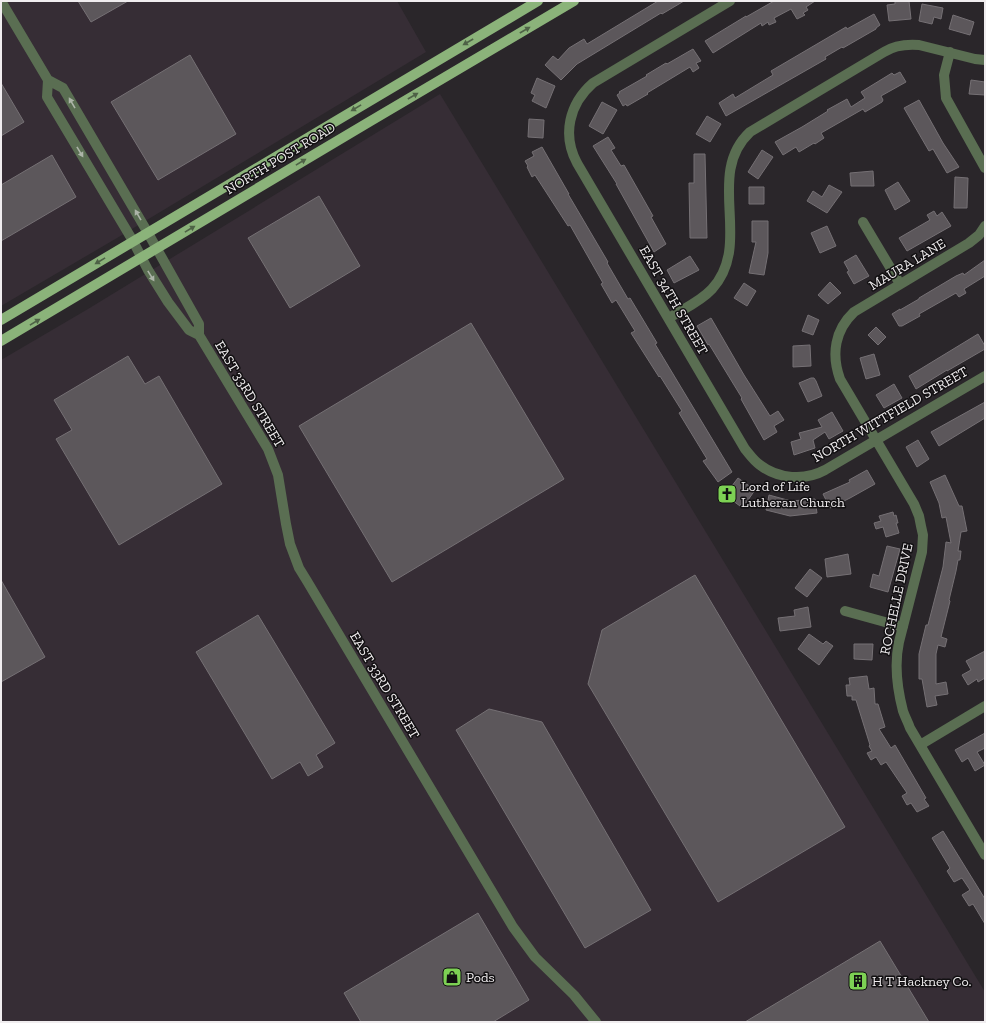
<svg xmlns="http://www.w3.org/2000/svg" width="986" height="1023" viewBox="0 0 986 1023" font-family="'Zilla Slab',serif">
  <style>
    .built { fill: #362d35 }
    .building { fill: #5c575b; stroke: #757074 }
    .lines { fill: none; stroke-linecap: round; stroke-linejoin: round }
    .street { stroke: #5a6e52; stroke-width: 10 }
    .primary { stroke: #8bb37a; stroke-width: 10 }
    .oneway { fill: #4e6246 }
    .oneway2 { fill: #acb4a8 }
    .labels { text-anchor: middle; stroke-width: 3; stroke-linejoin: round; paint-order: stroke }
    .street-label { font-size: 14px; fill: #f0edef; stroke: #121012 }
    .poi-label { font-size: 14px; fill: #f0edef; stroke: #121012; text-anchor: start }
  </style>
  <rect width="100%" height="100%" fill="#2a262a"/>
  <path class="built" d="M1,1H397L426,52L117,238L1,306Z
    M440,94L985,992V1022H1V360L88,309Z"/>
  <path class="building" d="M78,1H128L91,22Z
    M658,1H684L662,14L661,13L577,64L561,80L545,65L553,56L558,60L569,48L584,39L587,44Z
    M774,1H815L806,7L808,10L803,13L805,15L797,19L791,9L774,18L776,22L769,25L768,22L762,26L761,23L713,53L705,41L746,16V17Z
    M895,1H909L911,19L889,21L887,5L895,4Z
    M922,4L943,8L941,19L934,17L932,24L919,21Z
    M874,14L880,25L876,28V29L843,48L842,47L825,57L826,59L726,116L719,103L733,94L735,98L773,75L771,71L846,27L847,29Z
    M953,15L974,22L970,35L949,29Z
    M693,49L701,61L696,63L699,68L693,72L690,67L647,93L648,94L629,105L627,106L626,104L623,106L617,95L620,93L619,92L647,76L646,75L666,63L667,64Z
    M190,55L236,134L158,180L111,102Z
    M900,72L906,82L881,96L883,100L882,102L865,112L863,109L821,133L824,138L815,144L814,143L799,152L796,147L783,155L775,142L802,127L828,111L827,110L847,99L851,107L865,98L861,92L892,73L894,75Z
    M537,78L555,86L546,108L532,101L535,95L531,93Z
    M971,80L985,82V95L969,94Z
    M1,83L24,122L1,136Z
    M919,100L943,143L959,167L947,173L933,149L929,151L904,108Z
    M602,102L617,110L603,134L589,126Z
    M707,116L721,124L710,142L696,134Z
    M529,119L544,120L543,138L528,137Z
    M608,137L615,148L611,150L621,166L624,165L653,216L651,217L666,244L654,252L616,184H617L593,146Z
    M542,147L569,194H568L608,262L607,263L628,299L630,298L657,343L655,344L732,472L718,482L703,461L707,459L679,413L682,411L660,376L659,377L631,333L635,331L616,300L612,303L601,284L603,283L570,225L568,226L535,175L532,177L527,167L528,166L525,161L534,156L532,152Z
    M762,150L773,157L758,179L748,172Z
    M694,154H705L707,238H690L689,183H694Z
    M52,155L76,197L1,241V185Z
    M873,171L874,186H851L850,173Z
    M955,177L968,178L967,208H954Z
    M898,182L910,201L895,210L885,190Z
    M829,185L842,192L827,213L807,201L813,191L822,197Z
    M749,187H764V204H749Z
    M319,196L360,266L290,308L248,238Z
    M934,211L937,216L942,212L951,226L907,251L899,238L930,220L927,215Z
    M752,221H768V253L764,275L749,273L756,242H752Z
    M827,226L836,246L820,253L811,233Z
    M856,255L869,276L854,284L847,272L849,271L844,262Z
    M690,256L699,270L674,283L667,270Z
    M985,260V276L964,289L966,293L959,297L956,293L919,314L920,316L902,326H899L892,314L900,309V310L919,299V298L956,276L963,273L964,275Z
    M830,282L841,293L828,304L818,295Z
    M744,283L756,291L747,306L734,298Z
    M808,315L819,320L813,335L802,331Z
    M711,318L744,375L770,416L778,411L784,420L774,426L777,432L764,440L741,399L742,398L709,344L708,345L697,326Z
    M471,323L564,479L392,582L299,426Z
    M876,327L886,337L878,345L868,335Z
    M978,334L985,346V349L947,371V370L916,389L909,376Z
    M810,345L811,366L793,367V346Z
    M874,354L880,375L866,379L860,358Z
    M128,356L145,384L159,376L222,484L119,545L56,439L72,430L54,400Z
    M811,378H814L816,381L822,396L808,402L799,383Z
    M894,384L902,398L884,408L876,395Z
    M985,402V418L939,446L931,432Z
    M832,412L843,431L829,439L825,432L813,440L815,448L794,455L791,442L801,439L799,433L822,427L818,420Z
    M918,440L929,459L917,467L906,447Z
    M867,470L875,484L850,498L830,508L823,494L850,482L849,480Z
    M945,475L959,506H962L967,531L961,532L958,551H961L960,560H958L956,571L949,600L950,601L941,637L947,639L945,647L938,645L936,654V684L946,682L948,694L935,696L937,705L927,707L922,679H919V654L926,625H928L943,567L946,542L951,543L946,517L942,518L939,503L930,482Z
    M738,478L755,490L746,503L743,501L740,506L725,495Z
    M769,495L791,501L815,499L817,513L790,516L766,510Z
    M893,512L894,516L896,515L898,523H896L899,533L886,537L883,527L876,529L874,523L881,521L879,516Z
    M887,546L900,549L888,592L870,587L873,574L879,576Z
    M848,554L851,574L827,577L825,559Z
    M810,569L822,578L807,597L795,588Z
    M695,575L845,827L718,902L588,684L602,630Z
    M1,580L45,657L1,682Z
    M808,607L811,627L780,631L778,618L795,616L794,610Z
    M258,615L335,743L316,755L323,767L308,776L300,762L272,779L196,652Z
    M809,634L823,644L826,641L833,646L819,665L798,649Z
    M854,644H873L872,660L854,659Z
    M985,651V678L978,682L977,679L968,685L962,675L971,670L966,661Z
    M867,676L869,689L874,688L875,704H878L885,727L879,729L891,748L895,745L926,798L924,799L929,806L917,812L911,803L907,805L902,796L907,793L886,762L881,765L876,757L871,760L867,753L872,751L869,746L870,745L856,700H852V696H847L846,685H850L849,678Z
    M489,709L542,722L651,910L585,948L456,730Z
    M985,733V748L977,752L985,765L975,771L968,758L962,762L955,750Z
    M943,831L985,899V924L973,904L969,906L962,895L970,890L962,878L954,882L947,871L950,868L932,838Z
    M478,913L529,1000L493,1022H361L344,993Z
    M880,941L929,1022H745Z"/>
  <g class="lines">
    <path class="street" d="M1,1L48,80L63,88L148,233L199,324V335L268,449L278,475L286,524L290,544L299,568L307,581L513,927L535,957L574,995L596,1022
      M730,1L593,83C569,104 562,135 577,163L745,449C750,455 754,461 760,465C778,479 805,481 825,470L985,376
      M950,52L944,75L946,98L985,168
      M48,80L47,97L133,241L148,270L168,302L189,330L199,335
      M863,222L900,284
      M985,226L979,235L969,243L854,312C835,330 831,354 840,379L914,504L919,516L921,526L923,535L922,552L899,642C894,665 897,688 903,711C905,717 908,722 910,728L985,855
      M669,318C683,309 700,302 712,289C754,243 704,175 750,132L884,52C895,45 906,44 919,45L975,59L985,60
      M845,611L903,627
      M920,745L985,706"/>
    <path class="primary" d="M1,320L538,1
      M1,341L369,122L574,1"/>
  </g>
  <defs><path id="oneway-solid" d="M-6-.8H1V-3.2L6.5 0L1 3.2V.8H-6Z"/></defs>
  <g class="oneway">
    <use href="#oneway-solid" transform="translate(525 30) rotate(-30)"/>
    <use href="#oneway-solid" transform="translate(468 42) rotate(150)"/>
    <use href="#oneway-solid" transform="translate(413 96) rotate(-30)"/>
    <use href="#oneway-solid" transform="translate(356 108) rotate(149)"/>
    <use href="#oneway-solid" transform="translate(301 162) rotate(-31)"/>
    <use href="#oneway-solid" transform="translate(190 229) rotate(-31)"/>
    <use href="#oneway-solid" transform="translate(100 261) rotate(149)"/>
    <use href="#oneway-solid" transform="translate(35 322) rotate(-31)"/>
  </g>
  <g class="oneway2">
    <use href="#oneway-solid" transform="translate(72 103) rotate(-120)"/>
    <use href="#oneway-solid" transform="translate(80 152) rotate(59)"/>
    <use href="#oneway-solid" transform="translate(138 215) rotate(-120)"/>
    <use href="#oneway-solid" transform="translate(151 276) rotate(58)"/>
  </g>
  <defs>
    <symbol id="church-square" viewBox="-11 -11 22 22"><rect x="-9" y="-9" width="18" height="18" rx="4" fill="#7dd154" stroke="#121012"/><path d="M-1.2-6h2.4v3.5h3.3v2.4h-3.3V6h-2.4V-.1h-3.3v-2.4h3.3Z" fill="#111"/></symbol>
    <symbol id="shop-square" viewBox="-11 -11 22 22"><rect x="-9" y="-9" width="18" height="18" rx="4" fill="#7dd154" stroke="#121012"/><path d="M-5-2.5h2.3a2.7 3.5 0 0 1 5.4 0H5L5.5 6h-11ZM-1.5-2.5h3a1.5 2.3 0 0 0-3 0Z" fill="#111"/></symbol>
    <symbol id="building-square" viewBox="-11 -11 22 22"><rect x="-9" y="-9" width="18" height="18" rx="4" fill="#7dd154" stroke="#121012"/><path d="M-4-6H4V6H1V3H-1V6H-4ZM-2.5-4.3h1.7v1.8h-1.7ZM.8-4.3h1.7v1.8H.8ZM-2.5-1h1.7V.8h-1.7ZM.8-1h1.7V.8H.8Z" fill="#111"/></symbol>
  </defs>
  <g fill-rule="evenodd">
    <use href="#church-square" x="716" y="483" width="22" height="22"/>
    <use href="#shop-square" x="441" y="966" width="22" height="22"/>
    <use href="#building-square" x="847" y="970" width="22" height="22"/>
  </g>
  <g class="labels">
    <g class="street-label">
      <text transform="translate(280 158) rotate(-31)" y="5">NORTH POST ROAD</text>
      <text transform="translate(907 264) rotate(-31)" y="5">MAURA LANE</text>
      <text transform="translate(674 300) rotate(60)" y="5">EAST 34TH STREET</text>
      <text transform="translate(250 394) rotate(59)" y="5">EAST 33RD STREET</text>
      <text transform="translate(890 414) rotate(-30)" y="5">NORTH WITTFIELD STREET</text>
      <text transform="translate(896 599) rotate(-78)" y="5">ROCHELLE DRIVE</text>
      <text transform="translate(385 685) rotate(59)" y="5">EAST 33RD STREET</text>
    </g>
    <g class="poi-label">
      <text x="741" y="491">Lord of Life<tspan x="741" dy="16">Lutheran Church</tspan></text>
      <text x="466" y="982">Pods</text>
      <text x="872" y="986">H T Hackney Co.</text>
    </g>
  </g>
  <rect width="986" height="1023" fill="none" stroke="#f0edef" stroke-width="4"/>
</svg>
